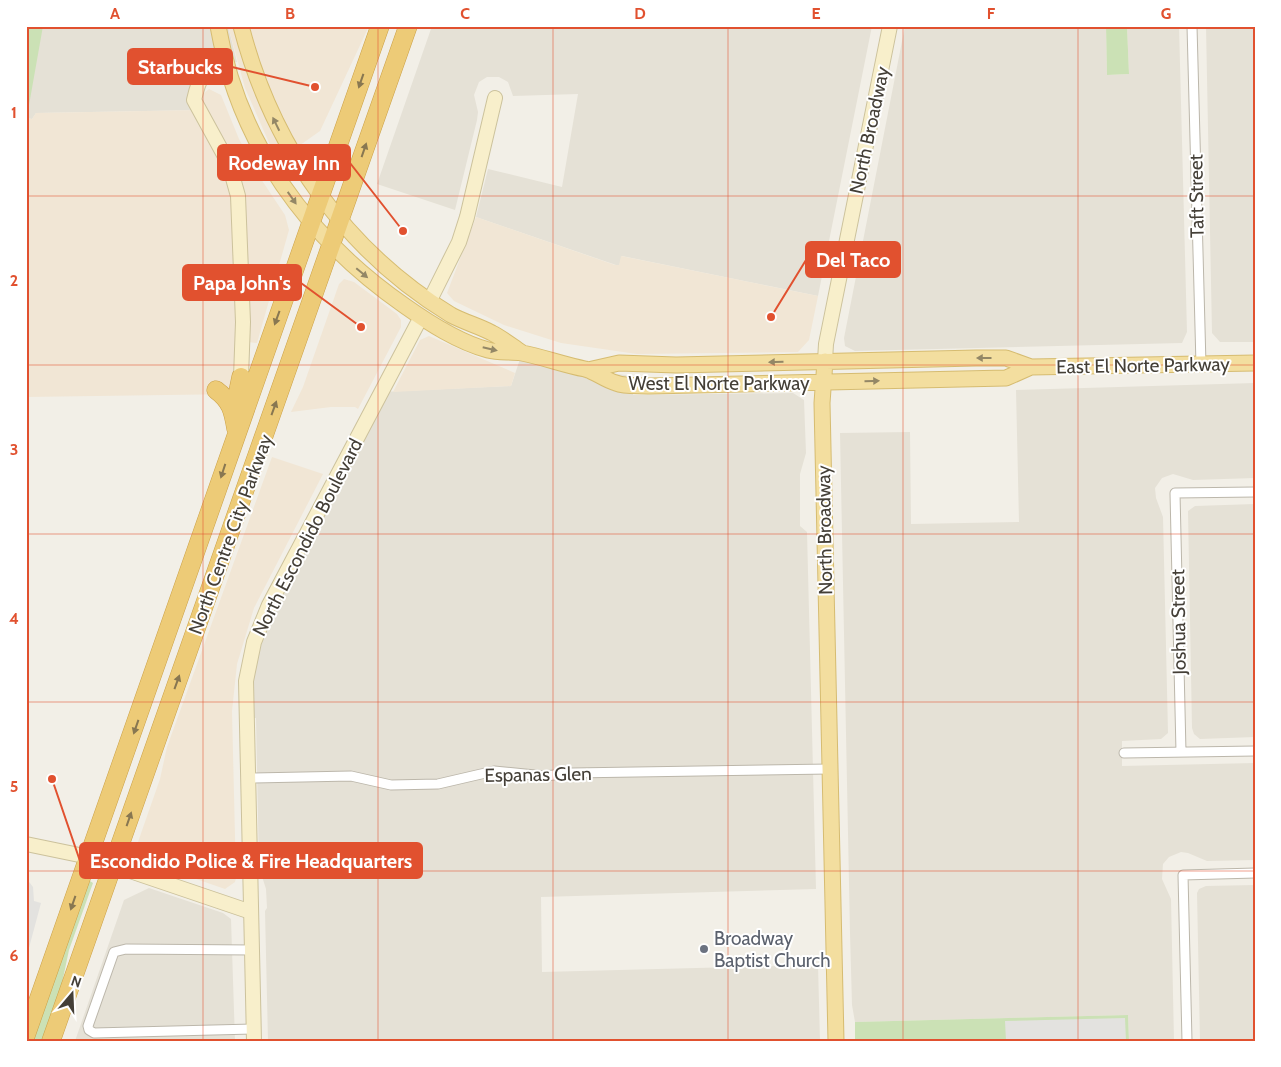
<svg xmlns="http://www.w3.org/2000/svg" width="1281" height="1067" viewBox="0 0 1281 1067" font-family="Cabin,sans-serif">
  <style>
    .residential { fill: #e5e1d6 }
    .commercial { fill: #f1e6d5 }
    .green { fill: #cbe1b5 }
    .parking { fill: #e3e2df }
    .lines { fill: none; stroke-linecap: round; stroke-linejoin: round }
    .street-casing { stroke: #bcb7ab; stroke-width: 11 }
    .secondary-casing { stroke: #ccc29c; stroke-width: 16 }
    .primary-casing { stroke: #d6bc71; stroke-width: 17 }
    .highway-casing { stroke: #cba148; stroke-width: 19 }
    .street { stroke: #fff; stroke-width: 9 }
    .secondary { stroke: #f8efcb; stroke-width: 14 }
    .primary { stroke: #f3de9f; stroke-width: 15 }
    .highway { stroke: #edcb77; stroke-width: 18 }
    .oneway { fill: #887751 }
    .oneway2 { fill: #938766 }
    .grid { fill: none; stroke: #e1512f; stroke-width: 1; stroke-opacity: 0.55 }
    .worship-dot { fill: #6b7280; stroke: #fff; stroke-width: 2 }
    .labels { text-anchor: middle; stroke-width: 4; stroke-linejoin: round; paint-order: stroke }
    .street-label { font-size: 19px; fill: #443f37; stroke: #fff }
    .worship-label { font-size: 19px; fill: #5b616d; stroke: #fff; text-anchor: start }
    .leader { fill: none; stroke: #e1512f; stroke-width: 2 }
    .callout-dot { fill: #e1512f; stroke: #fff; stroke-width: 2 }
    .callout { fill: #e1512f; stroke: #e1512f; stroke-width: 2 }
    .callout-label { font-size: 20px; text-anchor: middle; font-weight: bold; fill: #fff }
    .neatline { fill: none; stroke: #e1512f; stroke-width: 2 }
    .grid-label { font-size: 16px; text-anchor: middle; font-weight: bold; fill: #e1512f }
  </style>
  <rect width="100%" height="100%" fill="#f2efe7"/>
  <path class="residential" d="M26,26H228L237,62L212,66L199,80L200,110L36,113L32,119L26,118Z
    M432,26H872L818,296L622,256L619,266L616,265L476,217L488,169L562,187L578,94L513,96L508,82L499,77H487L479,82L474,95L478,112L477,120L455,210L377,184Z
    M905,26H1106L1107,75L1129,74L1127,26H1179L1187,332L1182,343L855,351L845,346L844,338Z
    M1206,26H1255V342H1220L1212,333Z
    M522,353L588,370L632,376L633,395L793,393L804,400L806,453L800,474V526L807,532L816,889L541,897L542,972L818,965L820,1041H268L265,911L267,908L266,889L259,867L256,718H247L254,642L381,392L511,386Z
    M1255,383V478L1193,480L1173,474L1162,478L1155,488L1156,498L1163,517L1168,733L1161,739L1122,741V766L1255,763V860L1207,861L1188,853L1181,852L1169,857L1163,864L1162,879L1171,899L1174,1041H1129L1128,1015L855,1022L852,1005L850,933L840,433L910,432L911,524L1019,522L1016,390Z
    M1255,504V737L1200,739L1194,734L1192,728L1188,511L1195,506Z
    M1255,885V1041H1200L1197,893L1199,889L1206,886Z
    M149,888L223,913L231,919L235,1041H75L124,900Z"/>
  <path class="commercial" d="M228,26H369L320,131L279,160L270,145L245,88Z
    M209,89L221,95L239,139L261,179L285,215L289,230L257,343L248,342L245,213L203,106V94Z
    M200,110L238,196L237,394L26,397V118L32,119L36,113Z
    M476,217L615,265H619L621,256L818,296L809,340L798,352L637,354L561,343L504,325L454,301L447,293Z
    M344,279L354,282L397,314L401,320V327L358,409L355,407H331L291,412L303,387L339,284Z
    M429,336L515,373L511,386L393,392L420,340Z
    M272,457L323,474L254,608L237,664L232,711L236,878L235,882L225,889L147,862L139,852L138,842L160,779L167,747Z"/>
  <path class="green" d="M26,26H43L26,122Z
    M1106,26H1127L1129,74L1107,75Z
    M90,881L93,883L69,950L61,988L43,1041H31L83,893Z
    M1128,1015L1129,1041H855V1022Z"/>
  <path class="parking" d="M26,878L33,887L34,901L41,903L26,959Z
    M1125,1018L1126,1041H1006L1005,1021Z"/>
  <g class="lines">
    <defs>
      <path id="street" d="M1192,26L1201,365
        M1181,752L1175,493L1255,492
        M1124,753L1255,751
        M249,778L351,776L391,785L438,784L494,771L545,776L572,773L830,769
        M252,950L126,949L114,952L88,1026L89,1030L94,1033L253,1029
        M1187,1041L1183,875L1255,873"/>
      <path id="secondary" d="M226,64C203,67 199,78 194,100L229,164L238,196L243,322L241,377
        M430,300L459,242L467,217L495,98
        M825,361L826,344L890,26
        M26,844L89,857L251,912
        M254,1041L246,681L254,642L269,605L421,317"/>
      <path id="primary" d="M218,26C239,144 307,238 405,306C429,323 458,342 488,350C499,353 511,351 522,353C543,357 564,365 585,369C596,372 605,380 616,383C626,387 639,385 650,386L1006,378L1031,367
        M241,26C272,146 344,250 451,315C464,322 479,326 492,333C502,338 512,346 521,352
        M825,361L822,403L836,1041
        M588,370L619,363L676,365L976,358H1006L1031,367L1255,363"/>
      <path id="highway" d="M216,390C231,401 233,411 236,429
        M234,411L241,377
        M26,1035L380,26
        M51,1041L408,26"/>
    </defs>
    <use href="#street" class="street-casing"/>
    <use href="#secondary" class="secondary-casing"/>
    <use href="#primary" class="primary-casing"/>
    <use href="#highway" class="highway-casing"/>
    <use href="#street" class="street"/>
    <use href="#secondary" class="secondary"/>
    <use href="#primary" class="primary"/>
    <use href="#highway" class="highway"/>
  </g>
  <defs><path id="oneway-solid" d="M-6-.8H1V-3.2L6.5 0L1 3.2V.8H-6Z" transform="scale(1.25)"/></defs>
  <g class="oneway">
    <use href="#oneway-solid" transform="translate(361 81) rotate(109)"/>
    <use href="#oneway-solid" transform="translate(364 150) rotate(-71)"/>
    <use href="#oneway-solid" transform="translate(277 318) rotate(110)"/>
    <use href="#oneway-solid" transform="translate(274 408) rotate(-70)"/>
    <use href="#oneway-solid" transform="translate(223 471) rotate(108)"/>
    <use href="#oneway-solid" transform="translate(177 682) rotate(-70)"/>
    <use href="#oneway-solid" transform="translate(136 727) rotate(109)"/>
    <use href="#oneway-solid" transform="translate(129 819) rotate(-71)"/>
    <use href="#oneway-solid" transform="translate(73 903) rotate(109)"/>
  </g>
  <g class="oneway2">
    <use href="#oneway-solid" transform="translate(276 124) rotate(-116)"/>
    <use href="#oneway-solid" transform="translate(292 198) rotate(55)"/>
    <use href="#oneway-solid" transform="translate(362 273) rotate(40)"/>
    <use href="#oneway-solid" transform="translate(490 349) rotate(13)"/>
    <use href="#oneway-solid" transform="translate(984 358) rotate(-180)"/>
    <use href="#oneway-solid" transform="translate(776 362) rotate(178)"/>
    <use href="#oneway-solid" transform="translate(872 381) rotate(-2)"/>
  </g>
  <path class="grid" d="M203,26V1041M378,26V1041M553,26V1041M728,26V1041M903,26V1041M1078,26V1041M26,196H1255M26,365H1255M26,534H1255M26,702H1255M26,871H1255"/>
  <circle class="worship-dot" cx="704" cy="949" r="5"/>
  <g class="labels">
    <g class="street-label">
      <text transform="translate(869 130) rotate(-78)" y="7">North Broadway</text>
      <text transform="translate(1196 196) rotate(-91)" y="7">Taft Street</text>
      <text transform="translate(1143 365) rotate(-1)" y="7">East El Norte Parkway</text>
      <text x="719" y="390">West El Norte Parkway</text>
      <text transform="translate(824 530) rotate(-91)" y="7">North Broadway</text>
      <text transform="translate(230 534) rotate(-70)" y="7">North Centre City Parkway</text>
      <text transform="translate(307 537) rotate(-63)" y="7">North Escondido Boulevard</text>
      <text transform="translate(1178 622) rotate(-91)" y="7">Joshua Street</text>
      <text transform="translate(538 774) rotate(-1)" y="7">Espanas Glen</text>
    </g>
    <g class="worship-label">
      <text x="714" y="945">Broadway<tspan x="714" dy="22">Baptist Church</tspan></text>
    </g>
  </g>
  <path class="leader" d="M315 87L232 67M403 231L350 163M771 317L806 260M361 327L301 283M52 779L80 861"/>
  <g class="callout-dot">
    <circle cx="315" cy="87" r="5"/>
    <circle cx="403" cy="231" r="5"/>
    <circle cx="771" cy="317" r="5"/>
    <circle cx="361" cy="327" r="5"/>
    <circle cx="52" cy="779" r="5"/>
  </g>
  <g class="callout">
    <rect x="128" y="49" width="104" height="35" rx="5"/>
    <rect x="218" y="145" width="132" height="35" rx="5"/>
    <rect x="806" y="242" width="94" height="35" rx="5"/>
    <rect x="183" y="265" width="118" height="35" rx="5"/>
    <rect x="80" y="843" width="342" height="35" rx="5"/>
  </g>
  <g class="callout-label">
    <text x="180" y="74">Starbucks</text>
    <text x="284" y="170">Rodeway Inn</text>
    <text x="853" y="267">Del Taco</text>
    <text x="242" y="290">Papa John's</text>
    <text x="251" y="868">Escondido Police &amp; Fire Headquarters</text>
  </g>
  <rect width="1281" height="1067" fill="none" stroke="#ffffff" stroke-width="55"/>
  <g transform="translate(72 994) rotate(19)" stroke="#ffffff" stroke-width="4" paint-order="stroke">
  <path d="M0-4L9 19L0 12L-9 19Z" fill="#443f37"/>
  <text y="-8" font-size="14" font-weight="bold" text-anchor="middle" fill="#443f37">N</text>
  </g>
  <rect x="28" y="28" width="1226" height="1012" class="neatline"/>
  <g class="grid-label">
    <text x="115" y="19">A</text>
    <text x="290" y="19">B</text>
    <text x="465" y="19">C</text>
    <text x="640" y="19">D</text>
    <text x="816" y="19">E</text>
    <text x="991" y="19">F</text>
    <text x="1166" y="19">G</text>
    <text x="14" y="118">1</text>
    <text x="14" y="286">2</text>
    <text x="14" y="455">3</text>
    <text x="14" y="624">4</text>
    <text x="14" y="792">5</text>
    <text x="14" y="961">6</text>
  </g>
</svg>
